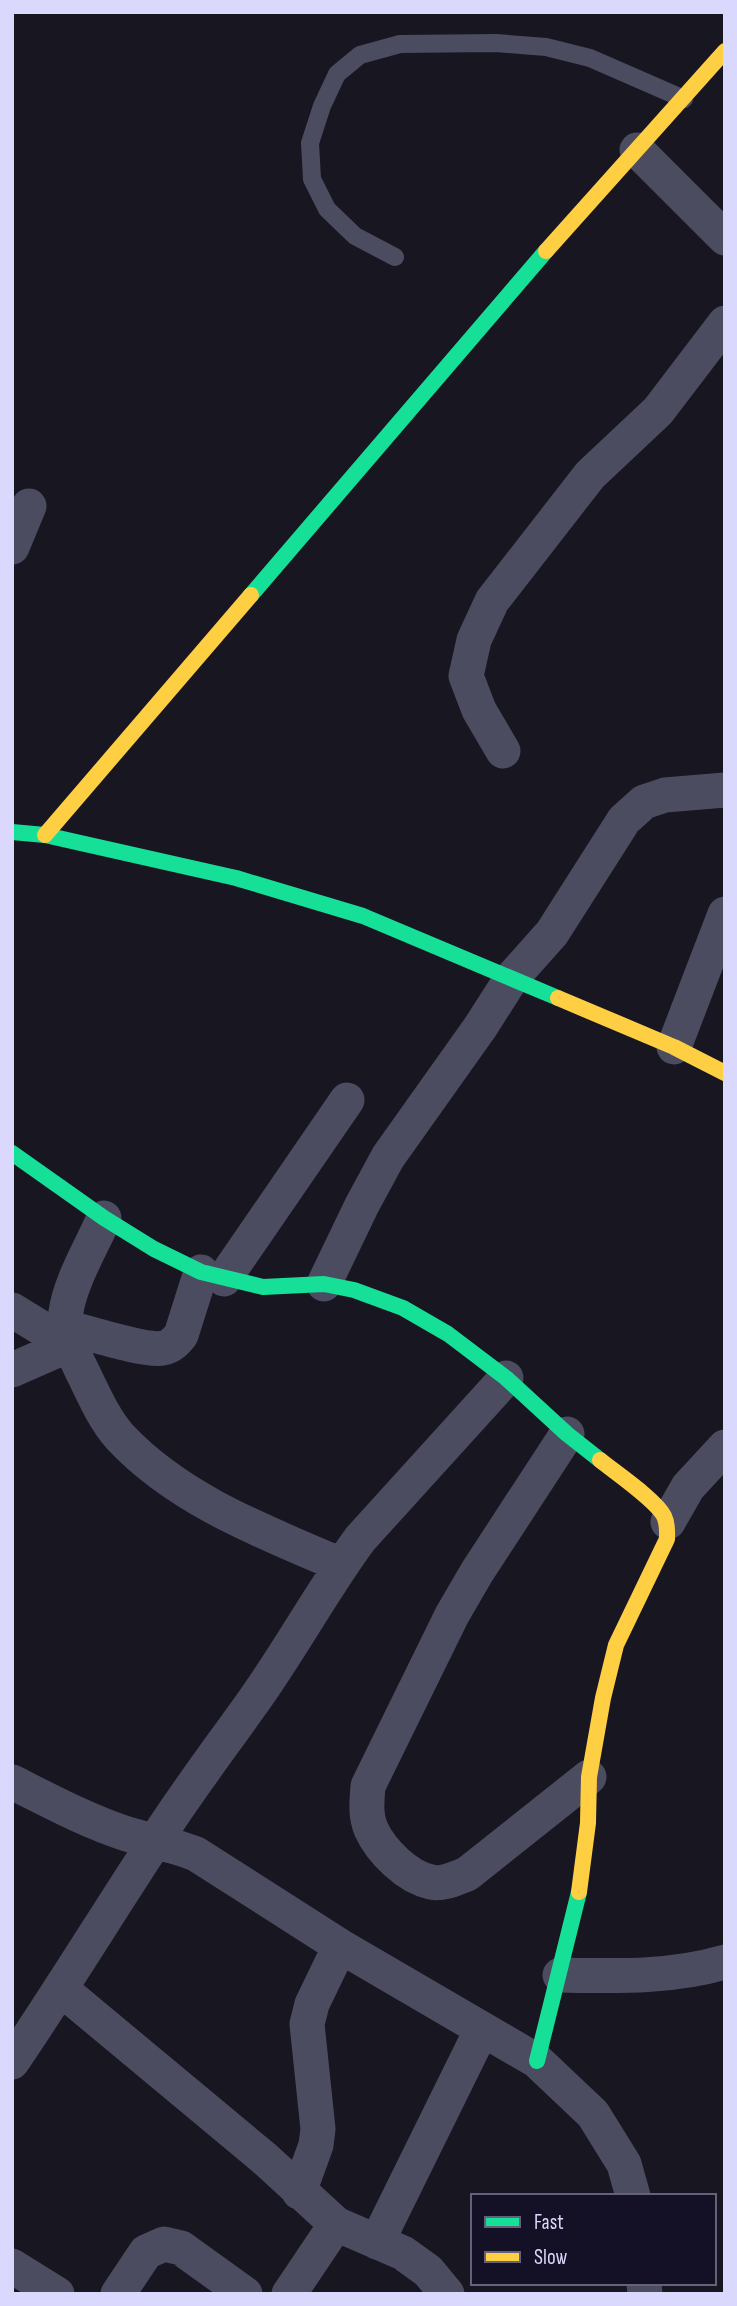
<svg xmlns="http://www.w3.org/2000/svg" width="737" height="2306" viewBox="0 0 737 2306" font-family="'Sofia Sans Condensed',sans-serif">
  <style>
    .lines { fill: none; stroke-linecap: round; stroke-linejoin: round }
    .lane { stroke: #4c4c61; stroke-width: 18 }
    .street { stroke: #4c4c61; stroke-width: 35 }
    .fast { stroke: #16e098; stroke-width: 16 }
    .slow { stroke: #ffcf43; stroke-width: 16 }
  </style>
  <rect width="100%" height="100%" fill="#181621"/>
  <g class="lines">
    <path class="lane" d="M395,257L355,236L327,209L312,179L310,143L322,106L337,74L360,55L400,44L496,43L546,47L590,58L684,99"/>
    <path class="street" d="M637,150L725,238
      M12,547L29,506
      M503,751L479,710L466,676L474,640L492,601L590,475L658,411L725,323
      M674,1047L725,914
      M104,1218C92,1246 70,1282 66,1312C63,1336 75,1356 85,1377C95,1398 105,1420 120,1437C179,1500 264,1532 341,1565
      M224,1279L347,1100
      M324,1284L362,1205L388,1157L481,1026L511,979L552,933L624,820L644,802L665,795L725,790
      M12,1310L69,1345
      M65,1327C86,1332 146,1352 163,1348C171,1347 176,1341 181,1335L201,1272
      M12,1370L69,1345
      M567,1434L477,1572L452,1615L368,1786C367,1801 365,1815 371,1829C381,1851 407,1877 431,1882C443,1885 456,1878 467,1874L589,1777
      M668,1522L688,1487L725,1447
      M12,1782C50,1801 87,1821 127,1834C150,1841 174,1845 196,1854L340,1946L537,2061L593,2114L624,2164L633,2196
      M560,1975C616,1976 670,1978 725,1962
      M61,1989L264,2158L336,2224L403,2253L428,2271L447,2294
      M12,2062C61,1990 106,1916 154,1843C185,1794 221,1747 255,1699C292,1647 322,1591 360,1539L506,1378
      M299,2192L316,2145L318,2129L307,2024L312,2004L340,1946
      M377,2242L482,2029
      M12,2266L57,2294
      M644,2283L645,2294
      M118,2294L146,2252L164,2244L181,2248L245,2294
      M289,2294L336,2224"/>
    <path class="fast" d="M251,595L546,251
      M12,832L45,835L236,878L363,916L558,998
      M12,1153L104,1218L154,1249L201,1272L263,1287L324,1284L354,1290L403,1308L448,1334L506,1378L567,1434L600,1460
      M537,2061L579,1892"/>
    <path class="slow" d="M546,251L725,51
      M45,835L251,595
      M558,998L674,1047L725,1073
      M579,1892L588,1823L589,1777L603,1698L616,1645L667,1539C667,1531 668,1524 664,1516C656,1500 616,1473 600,1460"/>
  </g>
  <rect width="737" height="2306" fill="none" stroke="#dbd8fd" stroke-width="28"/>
  <rect x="471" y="2194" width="245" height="91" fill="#141126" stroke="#64617c" stroke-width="2"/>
  <rect x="485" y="2217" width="35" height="10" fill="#16e098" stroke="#64617c" stroke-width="2"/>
  <text x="534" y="2229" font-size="21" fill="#dbd8fd">Fast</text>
  <rect x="485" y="2252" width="35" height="10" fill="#ffcf43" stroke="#64617c" stroke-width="2"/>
  <text x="534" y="2264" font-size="21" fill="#dbd8fd">Slow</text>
</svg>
